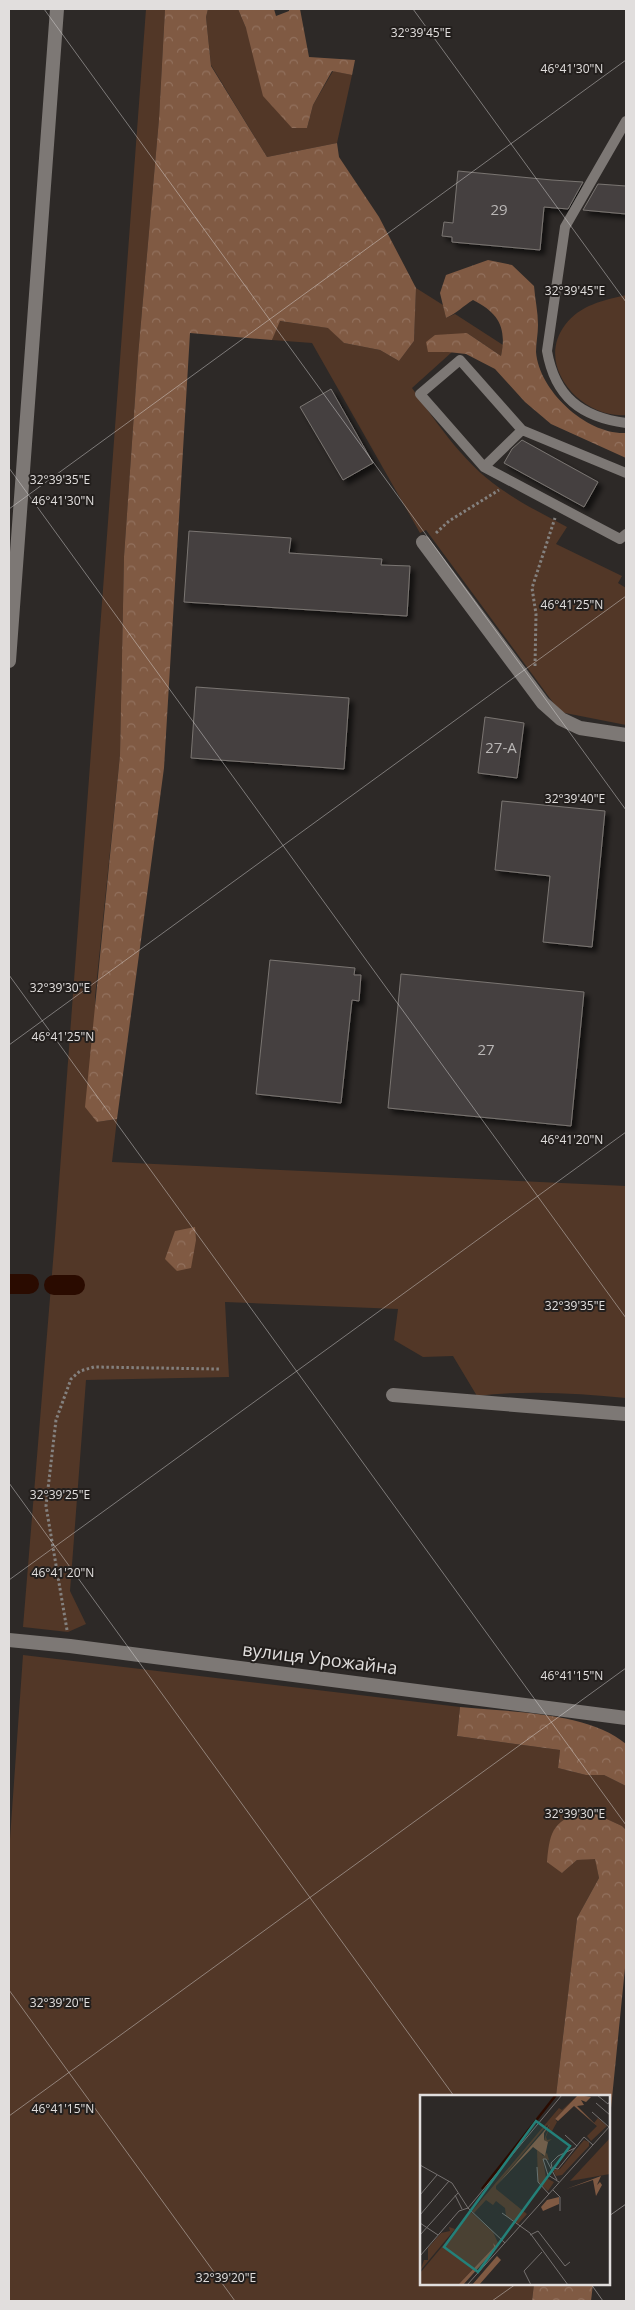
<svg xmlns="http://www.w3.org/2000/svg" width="635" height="2310" viewBox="0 0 635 2310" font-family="'Open Sans',sans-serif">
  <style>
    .grass { fill: #523727 }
    .forest { fill: url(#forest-crowns) }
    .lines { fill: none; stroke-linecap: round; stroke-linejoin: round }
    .canal { stroke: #2a0b00; stroke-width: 20 }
    .building { fill: #45413f; stroke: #7a7572; filter: url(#shadow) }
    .path { stroke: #84817f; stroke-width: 3; stroke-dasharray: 2.5 2.5; stroke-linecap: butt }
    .service { stroke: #7d7875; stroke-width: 10 }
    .minor { stroke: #7d7875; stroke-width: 14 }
    .tertiary { stroke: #7d7875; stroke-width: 14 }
    .ticks { fill: none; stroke: #e1dedd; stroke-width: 1; stroke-opacity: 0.45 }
    .labels { text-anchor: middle; stroke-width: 4; stroke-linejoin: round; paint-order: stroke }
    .number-label { font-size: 15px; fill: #bab7b6 }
    .street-label { font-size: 18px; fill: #e1dedd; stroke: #231f1d }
    .inset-river { fill: none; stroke: #2a0b00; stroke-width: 2.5 }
    .inset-road { fill: none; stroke: #757170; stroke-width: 1 }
    .view { fill: #248079; fill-opacity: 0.15; stroke: #248079; stroke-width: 2.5 }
    .inset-edge { fill: none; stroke: #e1dedd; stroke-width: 2.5 }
    .ticks-label { font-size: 12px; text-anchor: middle; fill: #e1dedd; stroke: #231f1d; stroke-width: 4; stroke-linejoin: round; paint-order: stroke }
  </style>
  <defs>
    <pattern id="forest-crowns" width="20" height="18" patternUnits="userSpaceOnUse" patternTransform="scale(1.25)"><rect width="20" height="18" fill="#805a43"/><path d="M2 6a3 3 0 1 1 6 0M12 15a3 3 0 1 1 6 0" fill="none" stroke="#92715e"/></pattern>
    <filter id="shadow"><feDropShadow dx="4.5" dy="4.5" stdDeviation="2.5" flood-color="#0009"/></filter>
  </defs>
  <rect width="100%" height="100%" fill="#2d2927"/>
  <path class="grass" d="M146,9H165L159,119L138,356L124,557L120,755L95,997L97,1122L117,1119L112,1162L626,1186V1398C576,1393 527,1390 477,1396L453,1356L423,1357L394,1340L398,1309L225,1302L229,1377L86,1380L70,1591L86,1624L68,1632L23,1627L55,1237Z
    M208,9H238L246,28L307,128L313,105L333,71L352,75L337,143L267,157L211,65L206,17Z
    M416,288L443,305L446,318L455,314L503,345L501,356L467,333L448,352H452L412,388C439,426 467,468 507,493C526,506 547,516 567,527L556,544L622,576L618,583L626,588V725L560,712L426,530L420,533L312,343L272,340L279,321L329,328L344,343L380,350L399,361L414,341Z
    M626,295V415C582,419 534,366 565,325C580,305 604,300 626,295Z
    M23,1655L460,1707L457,1736L560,1750L558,1768L586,1775H604L626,1786V1830L622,1826L586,1810L562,1873L577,1860L595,1858L599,1878L577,1918L556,2096H421V2284H534L532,2301H9V1853Z"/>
  <path class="forest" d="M165,9H208L206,17L211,66L267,157L337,143L339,157L379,217L416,288L414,341L399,361L380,350L344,343L328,328L280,321L272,340L190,333L164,768L117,1119L97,1122L85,1107L120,755L124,557L138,356L159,119Z
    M238,9H274L276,16L289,11V9H300L309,57L355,60L352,75L332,71L313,105L307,128H292L263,96L246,28Z
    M488,260L512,265L534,286C535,299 538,312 538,325C538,334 536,343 536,352C539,391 587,435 626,433V458L551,424L525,402L495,369L466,354L448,352H428L426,342L435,335L467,333L501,356C507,328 499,313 473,300C463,306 457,313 446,318L440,293L446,275Z
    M195,1227L196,1240L191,1268L177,1271L165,1259L175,1231Z
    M460,1707C509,1712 589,1712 626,1744V1786L604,1775H586L558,1768L560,1750L457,1736Z
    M587,1810L622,1826L626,1830V1958L609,2128V2096H556L577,1918L599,1878L595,1859L577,1860L562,1873L547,1862C550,1828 554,1821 587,1810Z
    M534,2284H593L591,2301H532Z"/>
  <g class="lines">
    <path class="canal" d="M9,1284H29
      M54,1285H75"/>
  </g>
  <path class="building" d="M458,171L552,180L583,182L568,209L544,207L540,250L452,242V237L442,236L444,222L453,223Z
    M598,184L626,186V214L583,210Z
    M331,389L373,463L343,480L300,407Z
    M522,440L598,482L584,507L504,463L512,449Z
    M189,531L291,538L289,553L382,559L381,565L410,566L407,616L184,602Z
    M196,687L349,698L344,769L191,758Z
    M485,717L524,723L517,778L478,773Z
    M502,801L605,811L592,947L543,942L550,876L495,870Z
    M270,960L355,968L354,975H361L359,1001L352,1000L341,1103L256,1094Z
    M401,974L584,992L571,1126L388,1108Z"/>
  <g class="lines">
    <path class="path" d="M436,533L449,521L499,490
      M535,666L536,614L532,588L555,518
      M67,1630L46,1506L56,1420L71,1379L80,1371L94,1367L219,1369"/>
    <path class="service" d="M626,121L565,227L547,351C555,397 581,417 626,423
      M484,467L522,430
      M626,473L522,430L460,360L420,394L484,467L620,539L626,534"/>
    <path class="minor" d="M423,542L543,703L561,719L580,728L626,735
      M393,1395L626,1414"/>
    <path class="tertiary" d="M9,661L57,9
      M9,1640L70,1646L626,1718"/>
  </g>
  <path class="ticks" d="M44,9L626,810M413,9L626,302M9,468L626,1318M9,509L626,60M9,975L626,1825M9,1045L626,596M9,1483L454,2096M9,1580L626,1132M9,1990L235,2301M9,2116L626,1668M609,2216L626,2204M591,2284L603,2301M492,2301L516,2284"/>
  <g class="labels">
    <g class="number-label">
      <text x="499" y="215">29</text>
      <text x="501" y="753">27-А</text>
      <text x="486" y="1055">27</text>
    </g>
    <g class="street-label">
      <text transform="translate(320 1659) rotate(7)" y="6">вулиця Урожайна</text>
    </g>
  </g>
  <g transform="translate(420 2095)">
    <rect width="190" height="190" fill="#2d2927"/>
    <path d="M158,0L135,24L137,27L131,38L129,34L126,42L127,45L132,44L128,47L124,45L129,32L127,30L76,91V94L107,119L98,129L86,121L85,113L76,106L73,110L66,105L54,118L52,116L139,13L142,15ZM178,23L187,31L171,46L167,41L177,31L174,28ZM190,43V79L150,86ZM164,45L169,47V51L142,80L136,81L133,75L140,74ZM117,55L120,57L123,61L127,58L129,65L123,64L126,83L134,87L128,96L118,87ZM51,117L73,137L79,150L77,152L73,148L74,152L38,190H0V178ZM29,132L35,134L0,176L4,165H8V153L21,138L30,136Z" fill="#523727"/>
    <path d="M158,0L171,2L166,7L161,5L164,10L157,11L177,31L154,11L138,26L135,24ZM130,29L124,38V45L128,47L125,61L113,52L76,91ZM181,81L177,90L180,87L182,90L176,101L173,85L146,94ZM139,102V109L123,116L121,112L127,105ZM73,148L77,152L43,190H38L74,152ZM77,161L81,165L59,190H52Z" fill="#805a43"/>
    <path class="inset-river" d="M62,94L136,0"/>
    <path class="inset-road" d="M177,0L188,9L190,6M176,8L190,20M172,17L189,32M145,40L157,51M155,53L138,61L131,68L132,73L138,74L164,42L173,50M0,70L32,88L48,113L85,148M117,72L118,87L129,99M137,85L126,64H123L128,80L139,87M133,95L140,102V116M0,100L17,80M35,100L42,114M48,113L142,0M82,118L110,138L148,190M0,120L29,86M0,128L18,140M0,140L38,98M110,140L118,136L145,171L150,167M0,161L39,116L48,113M47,190L190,31M111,190L104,176L122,157"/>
    <path class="view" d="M116,26L150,51L58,177L24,152Z"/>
    <rect width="190" height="190" class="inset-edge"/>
  </g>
  <g class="ticks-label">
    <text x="421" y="37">32°39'45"E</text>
    <text x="572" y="73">46°41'30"N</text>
    <text x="575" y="295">32°39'45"E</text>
    <text x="60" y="484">32°39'35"E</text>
    <text x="63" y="505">46°41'30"N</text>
    <text x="572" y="609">46°41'25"N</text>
    <text x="575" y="803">32°39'40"E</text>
    <text x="60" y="992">32°39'30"E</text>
    <text x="63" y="1041">46°41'25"N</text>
    <text x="572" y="1144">46°41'20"N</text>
    <text x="575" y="1310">32°39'35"E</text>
    <text x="60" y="1499">32°39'25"E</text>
    <text x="63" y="1577">46°41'20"N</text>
    <text x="572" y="1680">46°41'15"N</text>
    <text x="575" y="1818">32°39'30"E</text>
    <text x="60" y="2007">32°39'20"E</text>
    <text x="63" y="2113">46°41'15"N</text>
    <text x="226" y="2282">32°39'20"E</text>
  </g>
  <rect width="635" height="2310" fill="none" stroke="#e1dedd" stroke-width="20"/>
</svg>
